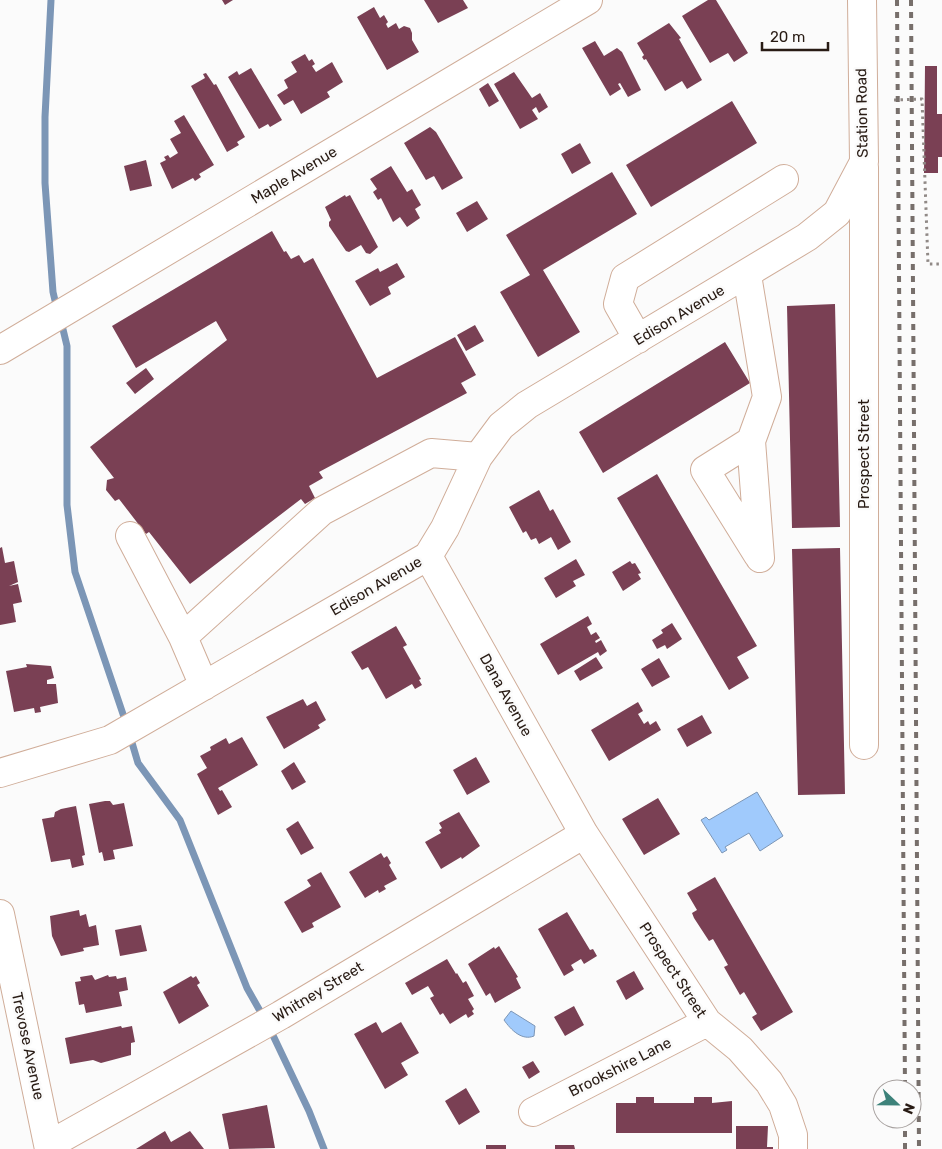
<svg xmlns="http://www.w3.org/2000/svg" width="942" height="1149" viewBox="0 0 942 1149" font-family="Rubik,sans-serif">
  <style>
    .water { fill: #a0cafc; stroke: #7c96b6 }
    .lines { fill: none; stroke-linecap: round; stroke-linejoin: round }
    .stream { stroke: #7c96b6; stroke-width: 7 }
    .building { fill: #7a4054 }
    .minor-casing { stroke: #d0ad99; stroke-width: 30 }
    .path { stroke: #908986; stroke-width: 3; stroke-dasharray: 2.5 4; stroke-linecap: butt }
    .minor { stroke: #fff; stroke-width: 28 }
    .rail { stroke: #776f6b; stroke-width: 4; stroke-dasharray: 6 6; stroke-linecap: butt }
    .labels { text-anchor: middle; stroke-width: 5; stroke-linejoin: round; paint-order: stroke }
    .street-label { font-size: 15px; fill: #281b14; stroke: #fbfbfb }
  </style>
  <rect width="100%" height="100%" fill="#fbfbfb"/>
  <path class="water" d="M757,792L783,836L760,851L749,833L725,847L727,850L722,853L701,820L706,817L709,820Z
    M511,1011L535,1026L534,1036C522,1041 511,1030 504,1020Z"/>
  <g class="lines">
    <path class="stream" d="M51,0L45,117V183L53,292L57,309
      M61,321L67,346V505L75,572L126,723
      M130,736L138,763L180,820L247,988L264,1018
      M269,1027L309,1111L324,1149"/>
  </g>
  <path class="building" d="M222,0H233L225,5Z
    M424,0H463L468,8L438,23Z
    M708,0H716L748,53L734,62L728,53L710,63L682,16Z
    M374,7L380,18L384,15L388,22L386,24L388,28L396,23L399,29L404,26L410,28L412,33V40L419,52L387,70L357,17Z
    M669,23L681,38L679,39L702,80L687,89L682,81L665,91L646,59L644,60L642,57L644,55L637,43Z
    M595,41L604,56L617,48L622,52L641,90L628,97L620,83L618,84L621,89L610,96L582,48Z
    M305,54L309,61L312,59L315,64L312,66L316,72L332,62L343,82L327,92L330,97L301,114L293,100L284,105L277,95L288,88L284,80L297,72L291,62Z
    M925,66H937V114H942V157H938V173H924Z
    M251,68L282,120L270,127L268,124L259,129L228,77L237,71L239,75Z
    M514,72L532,98L540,93L548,107L539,113L536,107L532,110L538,119L520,129L494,84Z
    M206,73L214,85L216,84L245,137L237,142L239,145L227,152L191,86L205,78L203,74Z
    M488,83L499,101L489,107L479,89Z
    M732,101L757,143L651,207L626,165Z
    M184,115L214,165L199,174L201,177L195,181L193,178L172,189L160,163L166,160L164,157L168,155L170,158L178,153L170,139L181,133L174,121Z
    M430,127L436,132L463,178L442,190L434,176L426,180L404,143Z
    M580,143L591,163L572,174L561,154Z
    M146,160L152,186L130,191L124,166Z
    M391,166L407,192L412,189L421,205L415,209L420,218L407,227L400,217L393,222L381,198L378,200L373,192L377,189L370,179Z
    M612,172L637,214L543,270L580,332L538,357L500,292L530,275L506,235Z
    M345,195L346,197L350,195L378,247L370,254L366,253L361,245L349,252L346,251L329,226V222L331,220L325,207Z
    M477,201L488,219L467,232L456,213Z
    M272,231L284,252L286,251L291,259L299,255L304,263L313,258L377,378L455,337L476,375L461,383L467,393L319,472L323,478L309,486L315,498L305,504L301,499L190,584L149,532L146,534L119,499L115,501L106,490L107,480L114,478L90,447L227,340L216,321L136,368L112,326Z
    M397,263L405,277L388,287L391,294L370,306L355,281L378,268L380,272Z
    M835,304L840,527L792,528L787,306Z
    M475,325L484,341L466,351L457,335Z
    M725,342L750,383L603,473L579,432Z
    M146,368L154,379L135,394L126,383Z
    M657,474L757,646L737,657L749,678L729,690L617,498Z
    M539,490L550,511L553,509L571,542L558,550L551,537L539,544L536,538L531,540L526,531L523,533L509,507Z
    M2,547L5,563L14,561L18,582L9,586L18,584L22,602L13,604L16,622L0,625V548Z
    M840,548L845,794L798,795L792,549Z
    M576,559L585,575L573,581L576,586L556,598L544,578Z
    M630,561L632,564L635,563L641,573L638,574L641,579L623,591L612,572Z
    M588,616L592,624L587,627L591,635L596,632L600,638L595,641L596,643L601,640L607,651L600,656L598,652L558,675L540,644Z
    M672,623L682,639L667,649L665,645L657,649L652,640L663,633L661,630Z
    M396,626L407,645L403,647L421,679L419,680L422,685L415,689L412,684L386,699L368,667L362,670L351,652Z
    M596,657L603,668L580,681L574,671Z
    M659,658L670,677L652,687L641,669Z
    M26,664L51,666L54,678L47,680V684H56L58,703L40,707L41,712L35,713L34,708L14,712L6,671L27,667Z
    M303,699L307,706L316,701L326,720L318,725L320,728L284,749L266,717Z
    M638,702L643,711L638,714L644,724L648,721L650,725L656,721L661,730L609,761L591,730Z
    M702,715L712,733L687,747L677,729Z
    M242,737L258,765L218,788L220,791L222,790L232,807L218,815L197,774L207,768L200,756L211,750L210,747L226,738L229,744Z
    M476,757L490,782L467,795L453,770Z
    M294,762L306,782L292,790L281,771Z
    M658,798L680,834L644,855L622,819Z
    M105,801H110L113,805L124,803L133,846L113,850L115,859L104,861L102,852L99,853L89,804Z
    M76,806L85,855L82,856L84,865L72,868L70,859L51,862L42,819L54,817L55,812L61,809Z
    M459,812L480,846L462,859L461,857L441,869L425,842L441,833L439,830L442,828L439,823Z
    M298,821L314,848L301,855L286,829Z
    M381,853L384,858L387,856L391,863L389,865L397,879L384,886L386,889L379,893L378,890L365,898L349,872Z
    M321,872L341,907L312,923L314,927L302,933L284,902L311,886L307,880Z
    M715,877L793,1012L761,1031L752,1017L757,1014L744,992L740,995L724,967L728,965L713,939L709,941L694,918L692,913L697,910L687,893Z
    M79,910L80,916L86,914L89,927L96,925L99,945L83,948L84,951L61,956L52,936L50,916Z
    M567,912L590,950L593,949L597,956L584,964L581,959L571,965L574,970L564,976L538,929Z
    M141,925L147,951L120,956L115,930Z
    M499,946L518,977L516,978L521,988L495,1003L490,993L486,996L468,964L494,947L495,949Z
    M447,959L456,974L457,973L463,983L466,981L474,996L468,999L474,1009L472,1011L474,1014L468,1018L466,1014L450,1024L443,1013L440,1015L430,998L434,996L428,986L412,995L405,983Z
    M634,971L644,989L626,1000L616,981Z
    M92,975L95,980L108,975L109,977L116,976L117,979L126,977L128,990L119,992L122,1006L86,1013L84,1004L79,1005L75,982L81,981L80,977Z
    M191,976L193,978L196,976L200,983L197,985L209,1006L179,1024L163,992Z
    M574,1006L584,1025L565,1036L554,1017Z
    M376,1022L382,1033L401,1022L419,1053L401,1063L408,1075L385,1089L354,1034Z
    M121,1026L122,1028L132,1026L135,1042L131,1043V1055L101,1063L93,1060L70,1064L65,1038Z
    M533,1061L540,1072L529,1079L522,1067Z
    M466,1088L480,1112L459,1125L445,1101Z
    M636,1097H654V1103H694V1097H712V1103L732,1101V1133H616V1103H636Z
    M267,1105L275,1148L229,1149L222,1114Z
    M736,1126H768L767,1147H773V1149H736Z
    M165,1131L171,1142L190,1131L204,1149H136Z
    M486,1145H506V1149H486Z
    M555,1145H574L575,1149H555Z"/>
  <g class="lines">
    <defs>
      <path id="minor" d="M864,167V745
        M747,275L767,397L751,441L760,558
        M638,339L618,304L625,278L784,179
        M0,350L588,0
        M751,441L705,470L758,555
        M130,536L183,637
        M428,556L584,834L707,1022L740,1049L769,1082L783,1105L793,1135V1149
        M204,686L183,637L322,511L431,453L478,457
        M0,773L110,740L428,556L445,528L478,457L501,426L527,405L807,237L837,213L864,162L862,0
        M0,914L49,1149
        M533,1112L707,1022
        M49,1145L281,1015L584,834"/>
    </defs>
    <use href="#minor" class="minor-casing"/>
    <path class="path" d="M894,100L922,99L928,264H942"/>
    <use href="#minor" class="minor"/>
    <path class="rail" d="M897,0L905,1089
      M911,0L919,1149
      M905,1119V1149"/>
  </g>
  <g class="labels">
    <g class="street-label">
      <text transform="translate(862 113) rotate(-91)" y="5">Station Road</text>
      <text transform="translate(294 175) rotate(-31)" y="5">Maple Avenue</text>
      <text transform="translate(679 315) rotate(-31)" y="5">Edison Avenue</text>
      <text transform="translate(864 454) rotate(-90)" y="5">Prospect Street</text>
      <text transform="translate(376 586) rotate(-30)" y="5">Edison Avenue</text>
      <text transform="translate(506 695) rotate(61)" y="5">Dana Avenue</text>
      <text transform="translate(673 970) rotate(57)" y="5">Prospect Street</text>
      <text transform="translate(318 992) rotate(-31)" y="5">Whitney Street</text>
      <text transform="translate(28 1046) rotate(78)" y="5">Trevose Avenue</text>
      <text transform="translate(620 1067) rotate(-27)" y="5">Brookshire Lane</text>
    </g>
  </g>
  <g transform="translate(897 1104) rotate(112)"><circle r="24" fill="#fbfbfb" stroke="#a7a19f"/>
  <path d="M0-4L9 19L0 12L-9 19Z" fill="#3d827a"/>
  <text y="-8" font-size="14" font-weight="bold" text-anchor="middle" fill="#281b14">N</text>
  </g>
  <path d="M762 42v8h66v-8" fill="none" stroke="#281b14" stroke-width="2.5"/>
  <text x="770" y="42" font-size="15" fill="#281b14" stroke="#fbfbfb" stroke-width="4" paint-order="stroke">20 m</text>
</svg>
